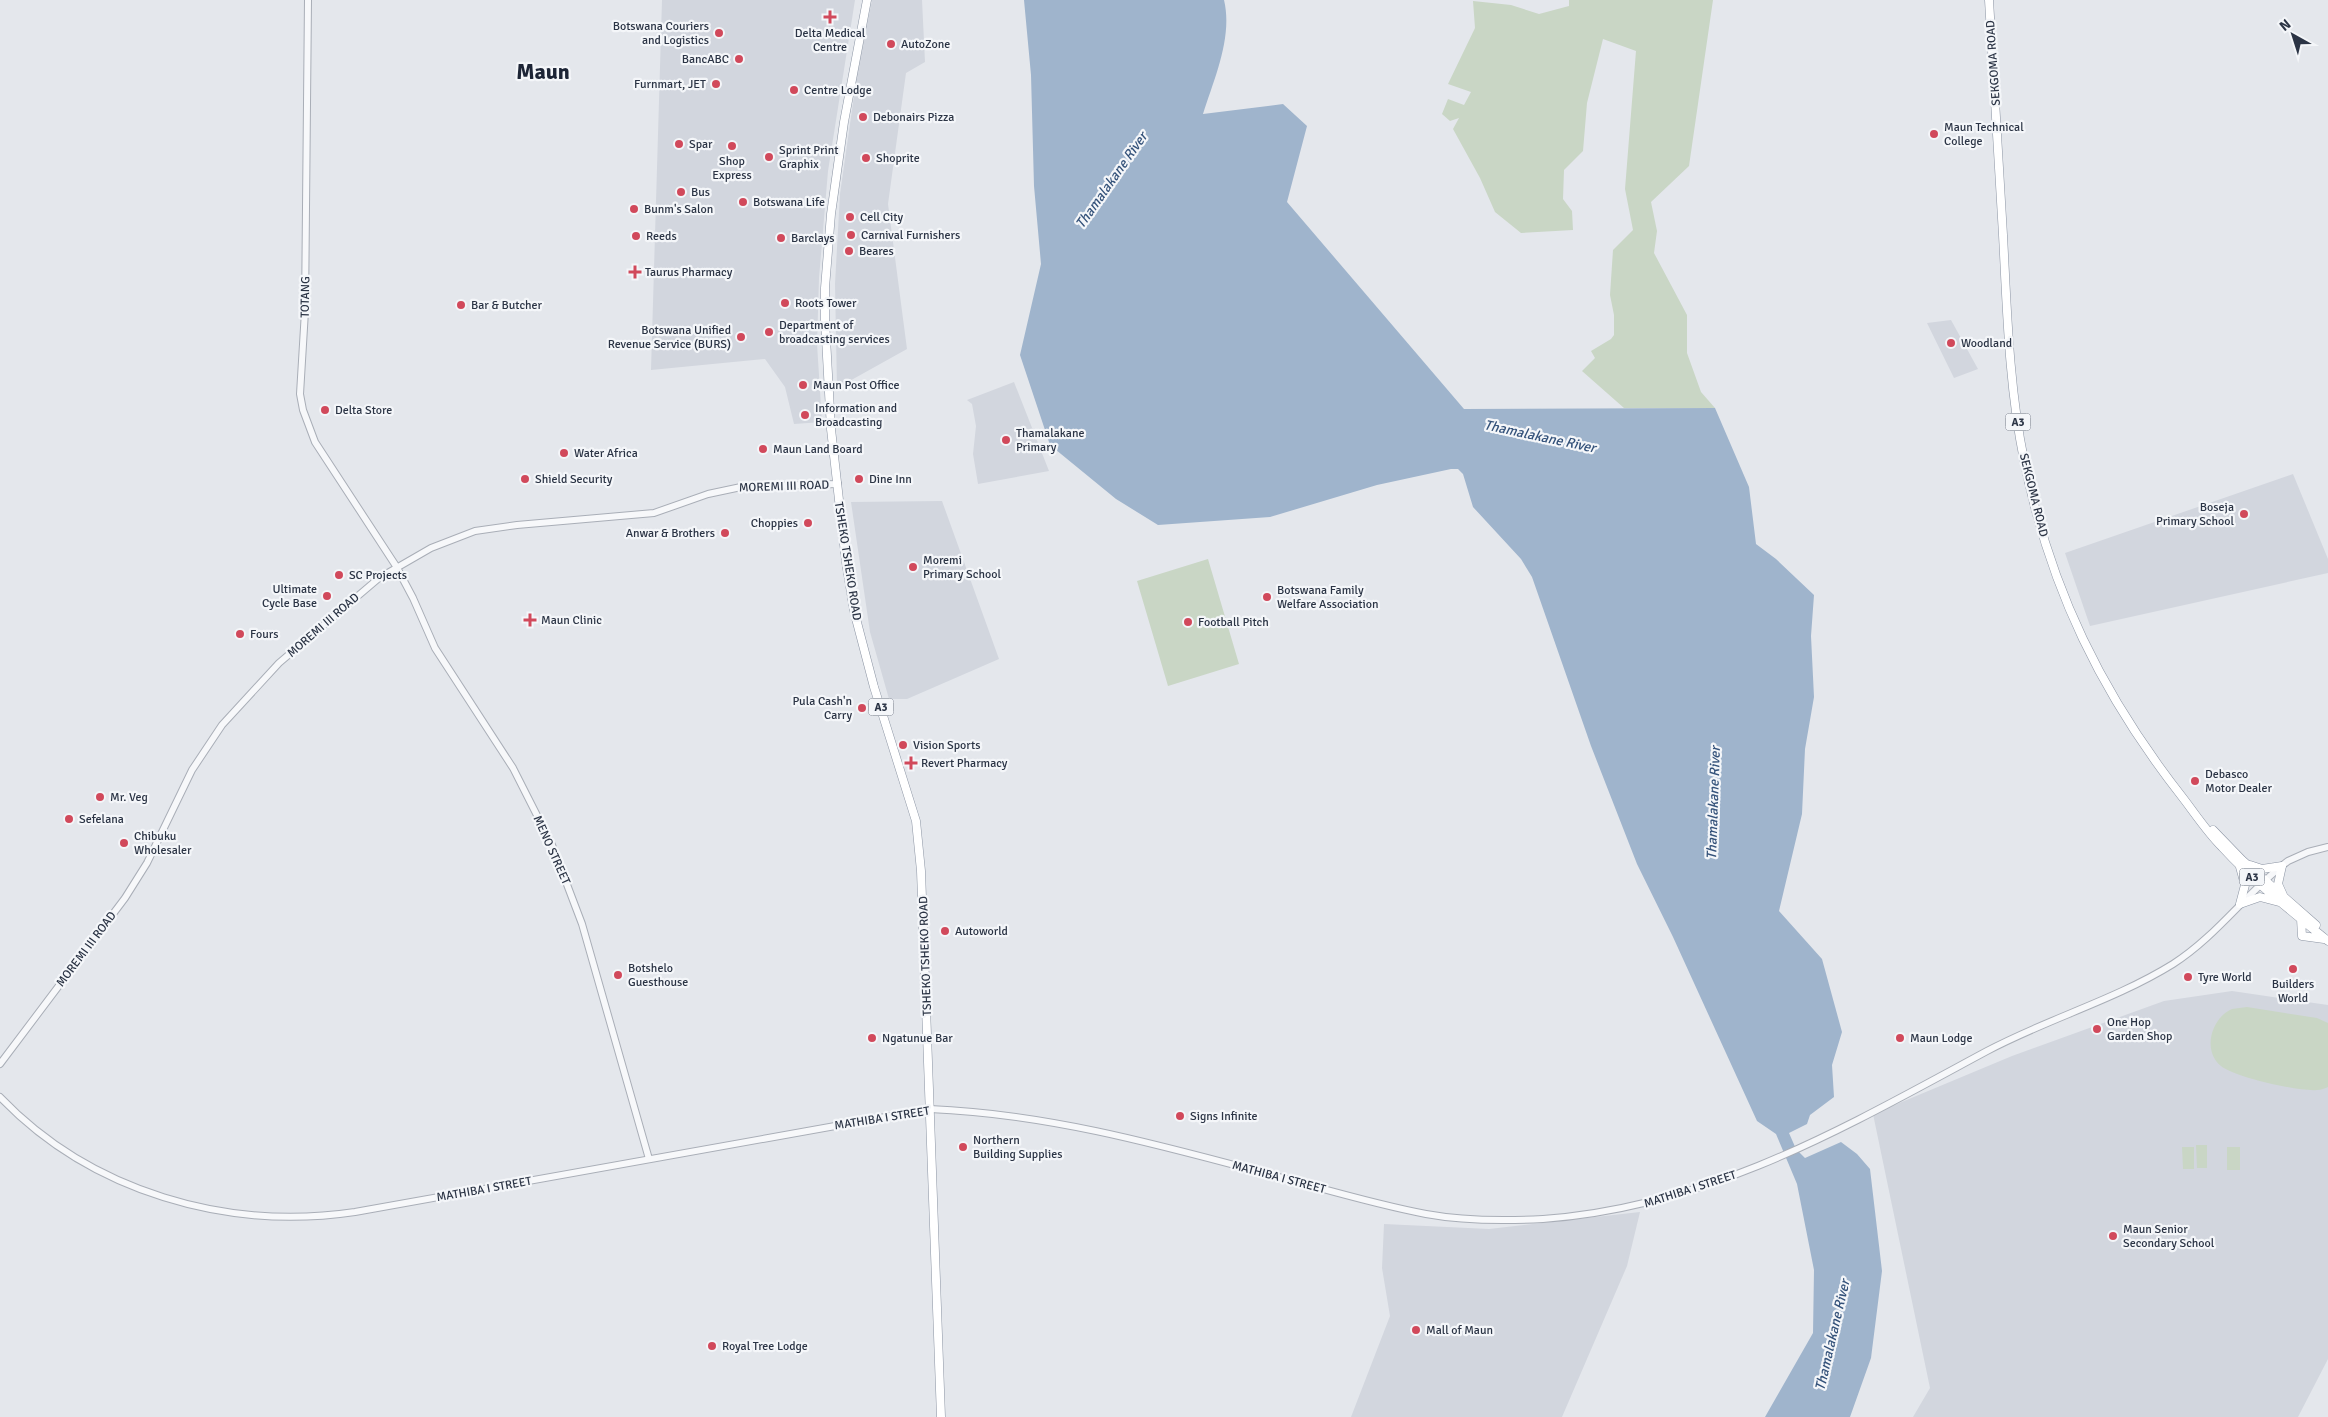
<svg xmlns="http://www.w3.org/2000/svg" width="2328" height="1417" viewBox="0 0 2328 1417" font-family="Signika,sans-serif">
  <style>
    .built { fill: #d2d6de }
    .green { fill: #c9d6c5 }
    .water { fill: #9fb4cc }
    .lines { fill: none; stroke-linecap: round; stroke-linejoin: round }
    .tertiary-casing { stroke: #a9aeb7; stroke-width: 8 }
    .trunk-casing { stroke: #8b94a3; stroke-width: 9 }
    .tertiary { stroke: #f7f8fa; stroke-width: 6 }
    .trunk { stroke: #fff; stroke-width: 8 }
    .poi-dot { fill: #d1495b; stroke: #f4f6f9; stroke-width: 2 }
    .labels { text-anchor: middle; stroke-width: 4.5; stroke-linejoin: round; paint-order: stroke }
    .shield { fill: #f4f6f9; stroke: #676e7b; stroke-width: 1 }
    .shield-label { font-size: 11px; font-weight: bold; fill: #2b3445 }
    .poi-label { font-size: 12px; fill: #2b3445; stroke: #f4f6f9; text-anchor: start }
    .street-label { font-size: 12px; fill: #2b3445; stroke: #f4f6f9 }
    .water-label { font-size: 14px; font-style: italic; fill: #34527a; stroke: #f4f6f9 }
    .town-label { font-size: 22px; font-weight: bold; fill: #1d2536; stroke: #f4f6f9 }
  </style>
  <rect width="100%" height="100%" fill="#e4e7ec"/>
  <path class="built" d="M662,0H855L828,171L819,278L817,344L822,422L794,424L785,387L765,359L651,370Z
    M872,0H922L925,62L906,73L888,204L907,349L837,388L835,284L840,194L858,68Z
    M1951,320L1978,369L1954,378L1927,323Z
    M1014,382L1049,471L978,484L973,454L976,426L972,404L967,400Z
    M2293,474L2328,559V573L2090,626L2065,553Z
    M942,501L999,659L907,699H889L870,632L851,502Z
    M2232,991L2328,1005V1359L2298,1417H1913L1930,1388L1873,1114L2012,1056L2164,1001Z
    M1640,1212L1627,1266L1562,1417H1351L1390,1316L1382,1268L1384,1224L1489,1229Z"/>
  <path class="green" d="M1569,0H1713L1689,166L1651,202L1657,231L1654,253L1687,315V353L1701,392L1715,408H1624L1582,371L1595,358L1591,351L1611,339L1614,335V315L1610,295L1613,250L1633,230L1625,189L1636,51L1603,39L1587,103L1583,151L1564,170L1563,199L1572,211L1573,230L1521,233L1495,212L1480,178L1453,129L1459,118L1450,121L1442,114L1448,99L1464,105L1471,92L1448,84L1475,28L1473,1L1511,5L1539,14L1569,6Z
    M1208,559L1239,664L1168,686L1137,581Z
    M2247,1007L2317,1018L2328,1023V1087C2325,1088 2321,1090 2317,1090C2300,1092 2234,1077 2221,1066C2202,1051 2211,1018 2232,1009C2237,1008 2242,1008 2247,1007Z
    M2196,1145H2207V1168H2197Z
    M2182,1147H2194V1169H2183Z
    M2227,1147H2240V1170H2227Z"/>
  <path class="water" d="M1024,0H1224C1233,37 1214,79 1203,114L1283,104L1307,126L1287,202L1464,409L1715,408L1749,487L1756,544L1776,559L1814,595L1811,636L1814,697L1805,749L1802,814L1779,911L1822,959L1842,1032L1832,1065L1834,1097L1810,1115L1807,1124L1789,1133L1796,1149L1805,1158L1841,1142L1857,1154L1870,1169L1882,1271L1871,1358L1850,1417H1765L1813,1333L1814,1270L1797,1184L1776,1134L1757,1121L1673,937L1637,864L1591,746L1532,577L1521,559L1473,507L1463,474L1458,469H1451L1377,485L1270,517L1158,525L1116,499L1050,445L1020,355L1041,264L1034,186L1031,75Z"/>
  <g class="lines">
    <defs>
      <path id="tertiary" d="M308,0L305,311L300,394L303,410L315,442L396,566L413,598L435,648L513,768L552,845L582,924L649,1159
        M0,1064L125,898L147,863L192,770L222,725L279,663L379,578L431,548L475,531L517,525L654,513L708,494L741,487L838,484
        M0,1097C91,1192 227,1231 355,1212L930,1109C1052,1114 1167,1147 1283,1178C1331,1191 1378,1205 1426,1214C1464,1221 1505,1221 1543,1219C1709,1207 1844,1128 1987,1051C2047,1019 2115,1000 2173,964C2217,936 2247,892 2288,861L2308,852L2328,847"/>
      <path id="trunk" d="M867,0L844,122L831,214L825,288V320L831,429L846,562L854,611L874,687L916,821L921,871L941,1417
        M1989,0C1993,79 1999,157 2003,235C2007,310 2009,387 2024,460C2050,589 2102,695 2183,798C2196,815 2207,832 2222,847C2254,882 2291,911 2328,941
        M2213,830L2242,860L2316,925
        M2250,865L2262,869L2282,866
        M2282,866L2278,884L2283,895
        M2240,867L2245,885L2240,904
        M2240,904L2260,897L2279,902
        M2301,919L2302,936L2324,939"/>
    </defs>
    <use href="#tertiary" class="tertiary-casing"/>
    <use href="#trunk" class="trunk-casing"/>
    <use href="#tertiary" class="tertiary"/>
    <use href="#trunk" class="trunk"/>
  </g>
  <g class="poi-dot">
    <path d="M827.5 9.5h5v5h5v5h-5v5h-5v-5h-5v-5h5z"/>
    <circle cx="719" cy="33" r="5"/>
    <circle cx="891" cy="44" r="5"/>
    <circle cx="739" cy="59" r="5"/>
    <circle cx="716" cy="84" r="5"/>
    <circle cx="794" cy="90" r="5"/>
    <circle cx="863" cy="117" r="5"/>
    <circle cx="1934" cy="134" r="5"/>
    <circle cx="679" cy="144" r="5"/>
    <circle cx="732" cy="146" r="5"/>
    <circle cx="769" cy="157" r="5"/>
    <circle cx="866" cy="158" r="5"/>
    <circle cx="681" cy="192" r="5"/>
    <circle cx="743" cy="202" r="5"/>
    <circle cx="634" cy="209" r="5"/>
    <circle cx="850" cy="217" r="5"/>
    <circle cx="851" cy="235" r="5"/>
    <circle cx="636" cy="236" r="5"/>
    <circle cx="781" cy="238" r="5"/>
    <circle cx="849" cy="251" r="5"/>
    <path d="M632.5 264.5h5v5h5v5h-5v5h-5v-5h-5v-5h5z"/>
    <circle cx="785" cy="303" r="5"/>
    <circle cx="461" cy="305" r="5"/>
    <circle cx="769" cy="332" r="5"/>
    <circle cx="741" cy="337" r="5"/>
    <circle cx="1951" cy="343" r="5"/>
    <circle cx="803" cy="385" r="5"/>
    <circle cx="325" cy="410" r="5"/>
    <circle cx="805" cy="415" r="5"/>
    <circle cx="1006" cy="440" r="5"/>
    <circle cx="763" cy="449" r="5"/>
    <circle cx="564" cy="453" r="5"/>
    <circle cx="525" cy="479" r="5"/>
    <circle cx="859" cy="479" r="5"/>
    <circle cx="2244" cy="514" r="5"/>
    <circle cx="808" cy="523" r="5"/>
    <circle cx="725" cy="533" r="5"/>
    <circle cx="913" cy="567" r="5"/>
    <circle cx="339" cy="575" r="5"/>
    <circle cx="327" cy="596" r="5"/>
    <circle cx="1267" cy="597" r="5"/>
    <path d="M527.5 612.5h5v5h5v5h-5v5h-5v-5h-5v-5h5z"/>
    <circle cx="1188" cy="622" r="5"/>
    <circle cx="240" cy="634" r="5"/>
    <circle cx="862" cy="708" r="5"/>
    <circle cx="903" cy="745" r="5"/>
    <path d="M908.5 755.5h5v5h5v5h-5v5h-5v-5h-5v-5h5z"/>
    <circle cx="2195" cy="781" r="5"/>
    <circle cx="100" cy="797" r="5"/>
    <circle cx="69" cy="819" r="5"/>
    <circle cx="124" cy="843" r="5"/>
    <circle cx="945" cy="931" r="5"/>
    <circle cx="2293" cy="969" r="5"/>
    <circle cx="618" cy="975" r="5"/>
    <circle cx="2188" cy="977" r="5"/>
    <circle cx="2097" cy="1029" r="5"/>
    <circle cx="872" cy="1038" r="5"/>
    <circle cx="1900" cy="1038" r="5"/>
    <circle cx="1180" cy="1116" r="5"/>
    <circle cx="963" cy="1147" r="5"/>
    <circle cx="2113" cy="1236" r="5"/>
    <circle cx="1416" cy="1330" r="5"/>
    <circle cx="712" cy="1346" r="5"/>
  </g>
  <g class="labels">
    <g class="shield">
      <rect x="2005.5" y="413.5" width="25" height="17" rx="4"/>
      <rect x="868.5" y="698.5" width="25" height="17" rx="4"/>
      <rect x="2239.5" y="868.5" width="25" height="17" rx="4"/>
    </g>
    <g class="shield-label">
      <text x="2018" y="426">A3</text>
      <text x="881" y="711">A3</text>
      <text x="2252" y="881">A3</text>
    </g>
    <g class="poi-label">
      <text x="709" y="30" text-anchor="end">Botswana Couriers<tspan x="709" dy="14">and Logistics</tspan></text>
      <text x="830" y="37" text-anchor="middle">Delta Medical<tspan x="830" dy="14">Centre</tspan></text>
      <text x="901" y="48">AutoZone</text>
      <text x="729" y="63" text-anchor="end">BancABC</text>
      <text x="706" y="88" text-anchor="end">Furnmart, JET</text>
      <text x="804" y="94">Centre Lodge</text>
      <text x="873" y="121">Debonairs Pizza</text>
      <text x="1944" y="131">Maun Technical<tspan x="1944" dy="14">College</tspan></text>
      <text x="689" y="148">Spar</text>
      <text x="779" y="154">Sprint Print<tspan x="779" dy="14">Graphix</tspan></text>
      <text x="876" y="162">Shoprite</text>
      <text x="732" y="165" text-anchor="middle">Shop<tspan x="732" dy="14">Express</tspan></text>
      <text x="691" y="196">Bus</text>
      <text x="753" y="206">Botswana Life</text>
      <text x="644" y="213">Bunm's Salon</text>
      <text x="860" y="221">Cell City</text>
      <text x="861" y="239">Carnival Furnishers</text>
      <text x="646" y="240">Reeds</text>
      <text x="791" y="242">Barclays</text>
      <text x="859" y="255">Beares</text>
      <text x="645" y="276">Taurus Pharmacy</text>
      <text x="795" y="307">Roots Tower</text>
      <text x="471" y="309">Bar &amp; Butcher</text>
      <text x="779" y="329">Department of<tspan x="779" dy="14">broadcasting services</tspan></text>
      <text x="731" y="334" text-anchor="end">Botswana Unified<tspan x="731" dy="14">Revenue Service (BURS)</tspan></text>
      <text x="1961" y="347">Woodland</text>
      <text x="813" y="389">Maun Post Office</text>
      <text x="815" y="412">Information and<tspan x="815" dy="14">Broadcasting</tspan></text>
      <text x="335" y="414">Delta Store</text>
      <text x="1016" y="437">Thamalakane<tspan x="1016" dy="14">Primary</tspan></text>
      <text x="773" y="453">Maun Land Board</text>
      <text x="574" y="457">Water Africa</text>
      <text x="535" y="483">Shield Security</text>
      <text x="869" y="483">Dine Inn</text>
      <text x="2234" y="511" text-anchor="end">Boseja<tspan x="2234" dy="14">Primary School</tspan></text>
      <text x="798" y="527" text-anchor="end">Choppies</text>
      <text x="715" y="537" text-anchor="end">Anwar &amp; Brothers</text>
      <text x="923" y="564">Moremi<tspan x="923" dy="14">Primary School</tspan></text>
      <text x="349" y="579">SC Projects</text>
      <text x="317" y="593" text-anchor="end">Ultimate<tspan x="317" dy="14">Cycle Base</tspan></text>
      <text x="1277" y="594">Botswana Family<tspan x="1277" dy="14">Welfare Association</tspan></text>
      <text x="541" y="624">Maun Clinic</text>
      <text x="1198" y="626">Football Pitch</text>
      <text x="250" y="638">Fours</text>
      <text x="852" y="705" text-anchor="end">Pula Cash'n<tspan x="852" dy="14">Carry</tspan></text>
      <text x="913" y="749">Vision Sports</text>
      <text x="921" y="767">Revert Pharmacy</text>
      <text x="2205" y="778">Debasco<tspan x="2205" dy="14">Motor Dealer</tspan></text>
      <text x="110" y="801">Mr. Veg</text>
      <text x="79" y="823">Sefelana</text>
      <text x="134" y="840">Chibuku<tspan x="134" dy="14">Wholesaler</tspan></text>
      <text x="955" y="935">Autoworld</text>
      <text x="628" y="972">Botshelo<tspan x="628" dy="14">Guesthouse</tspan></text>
      <text x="2198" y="981">Tyre World</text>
      <text x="2293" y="988" text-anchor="middle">Builders<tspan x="2293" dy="14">World</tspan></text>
      <text x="2107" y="1026">One Hop<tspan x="2107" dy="14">Garden Shop</tspan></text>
      <text x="882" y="1042">Ngatunue Bar</text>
      <text x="1910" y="1042">Maun Lodge</text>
      <text x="1190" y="1120">Signs Infinite</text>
      <text x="973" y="1144">Northern<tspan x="973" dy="14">Building Supplies</tspan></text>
      <text x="2123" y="1233">Maun Senior<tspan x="2123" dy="14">Secondary School</tspan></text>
      <text x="1426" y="1334">Mall of Maun</text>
      <text x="722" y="1350">Royal Tree Lodge</text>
    </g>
    <g class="street-label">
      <text transform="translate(1993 63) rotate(-94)" y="4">SEKGOMA ROAD</text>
      <text transform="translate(305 297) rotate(-89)" y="4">TOTANG</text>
      <text transform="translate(784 486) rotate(-2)" y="4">MOREMI III ROAD</text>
      <text transform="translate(2034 495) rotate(76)" y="4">SEKGOMA ROAD</text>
      <text transform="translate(848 561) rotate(81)" y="4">TSHEKO TSHEKO ROAD</text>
      <text transform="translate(323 625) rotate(-41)" y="4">MOREMI III ROAD</text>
      <text transform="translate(552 850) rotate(66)" y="4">MENO STREET</text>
      <text transform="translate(86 949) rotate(-53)" y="4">MOREMI III ROAD</text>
      <text transform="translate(925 956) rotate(-92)" y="4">TSHEKO TSHEKO ROAD</text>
      <text transform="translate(882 1118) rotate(-9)" y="4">MATHIBA I STREET</text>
      <text transform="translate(1279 1177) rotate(15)" y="4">MATHIBA I STREET</text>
      <text transform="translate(484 1189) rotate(-10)" y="4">MATHIBA I STREET</text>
      <text transform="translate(1690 1189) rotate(-18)" y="4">MATHIBA I STREET</text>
    </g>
    <g class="water-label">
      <text transform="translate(1111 180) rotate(-55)" y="5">Thamalakane River</text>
      <text transform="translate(1540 436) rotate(12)" y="5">Thamalakane River</text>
      <text transform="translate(1713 803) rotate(-88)" y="5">Thamalakane River</text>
      <text transform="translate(1832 1335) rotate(-77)" y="5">Thamalakane River</text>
    </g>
    <g class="town-label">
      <text x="543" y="79">Maun</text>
    </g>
  </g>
  <g transform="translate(2293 35) rotate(321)" stroke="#f4f6f9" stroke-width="4" paint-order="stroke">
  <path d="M0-4L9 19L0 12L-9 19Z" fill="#2b3445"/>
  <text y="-8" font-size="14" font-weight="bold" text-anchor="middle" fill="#2b3445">N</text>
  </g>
</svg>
